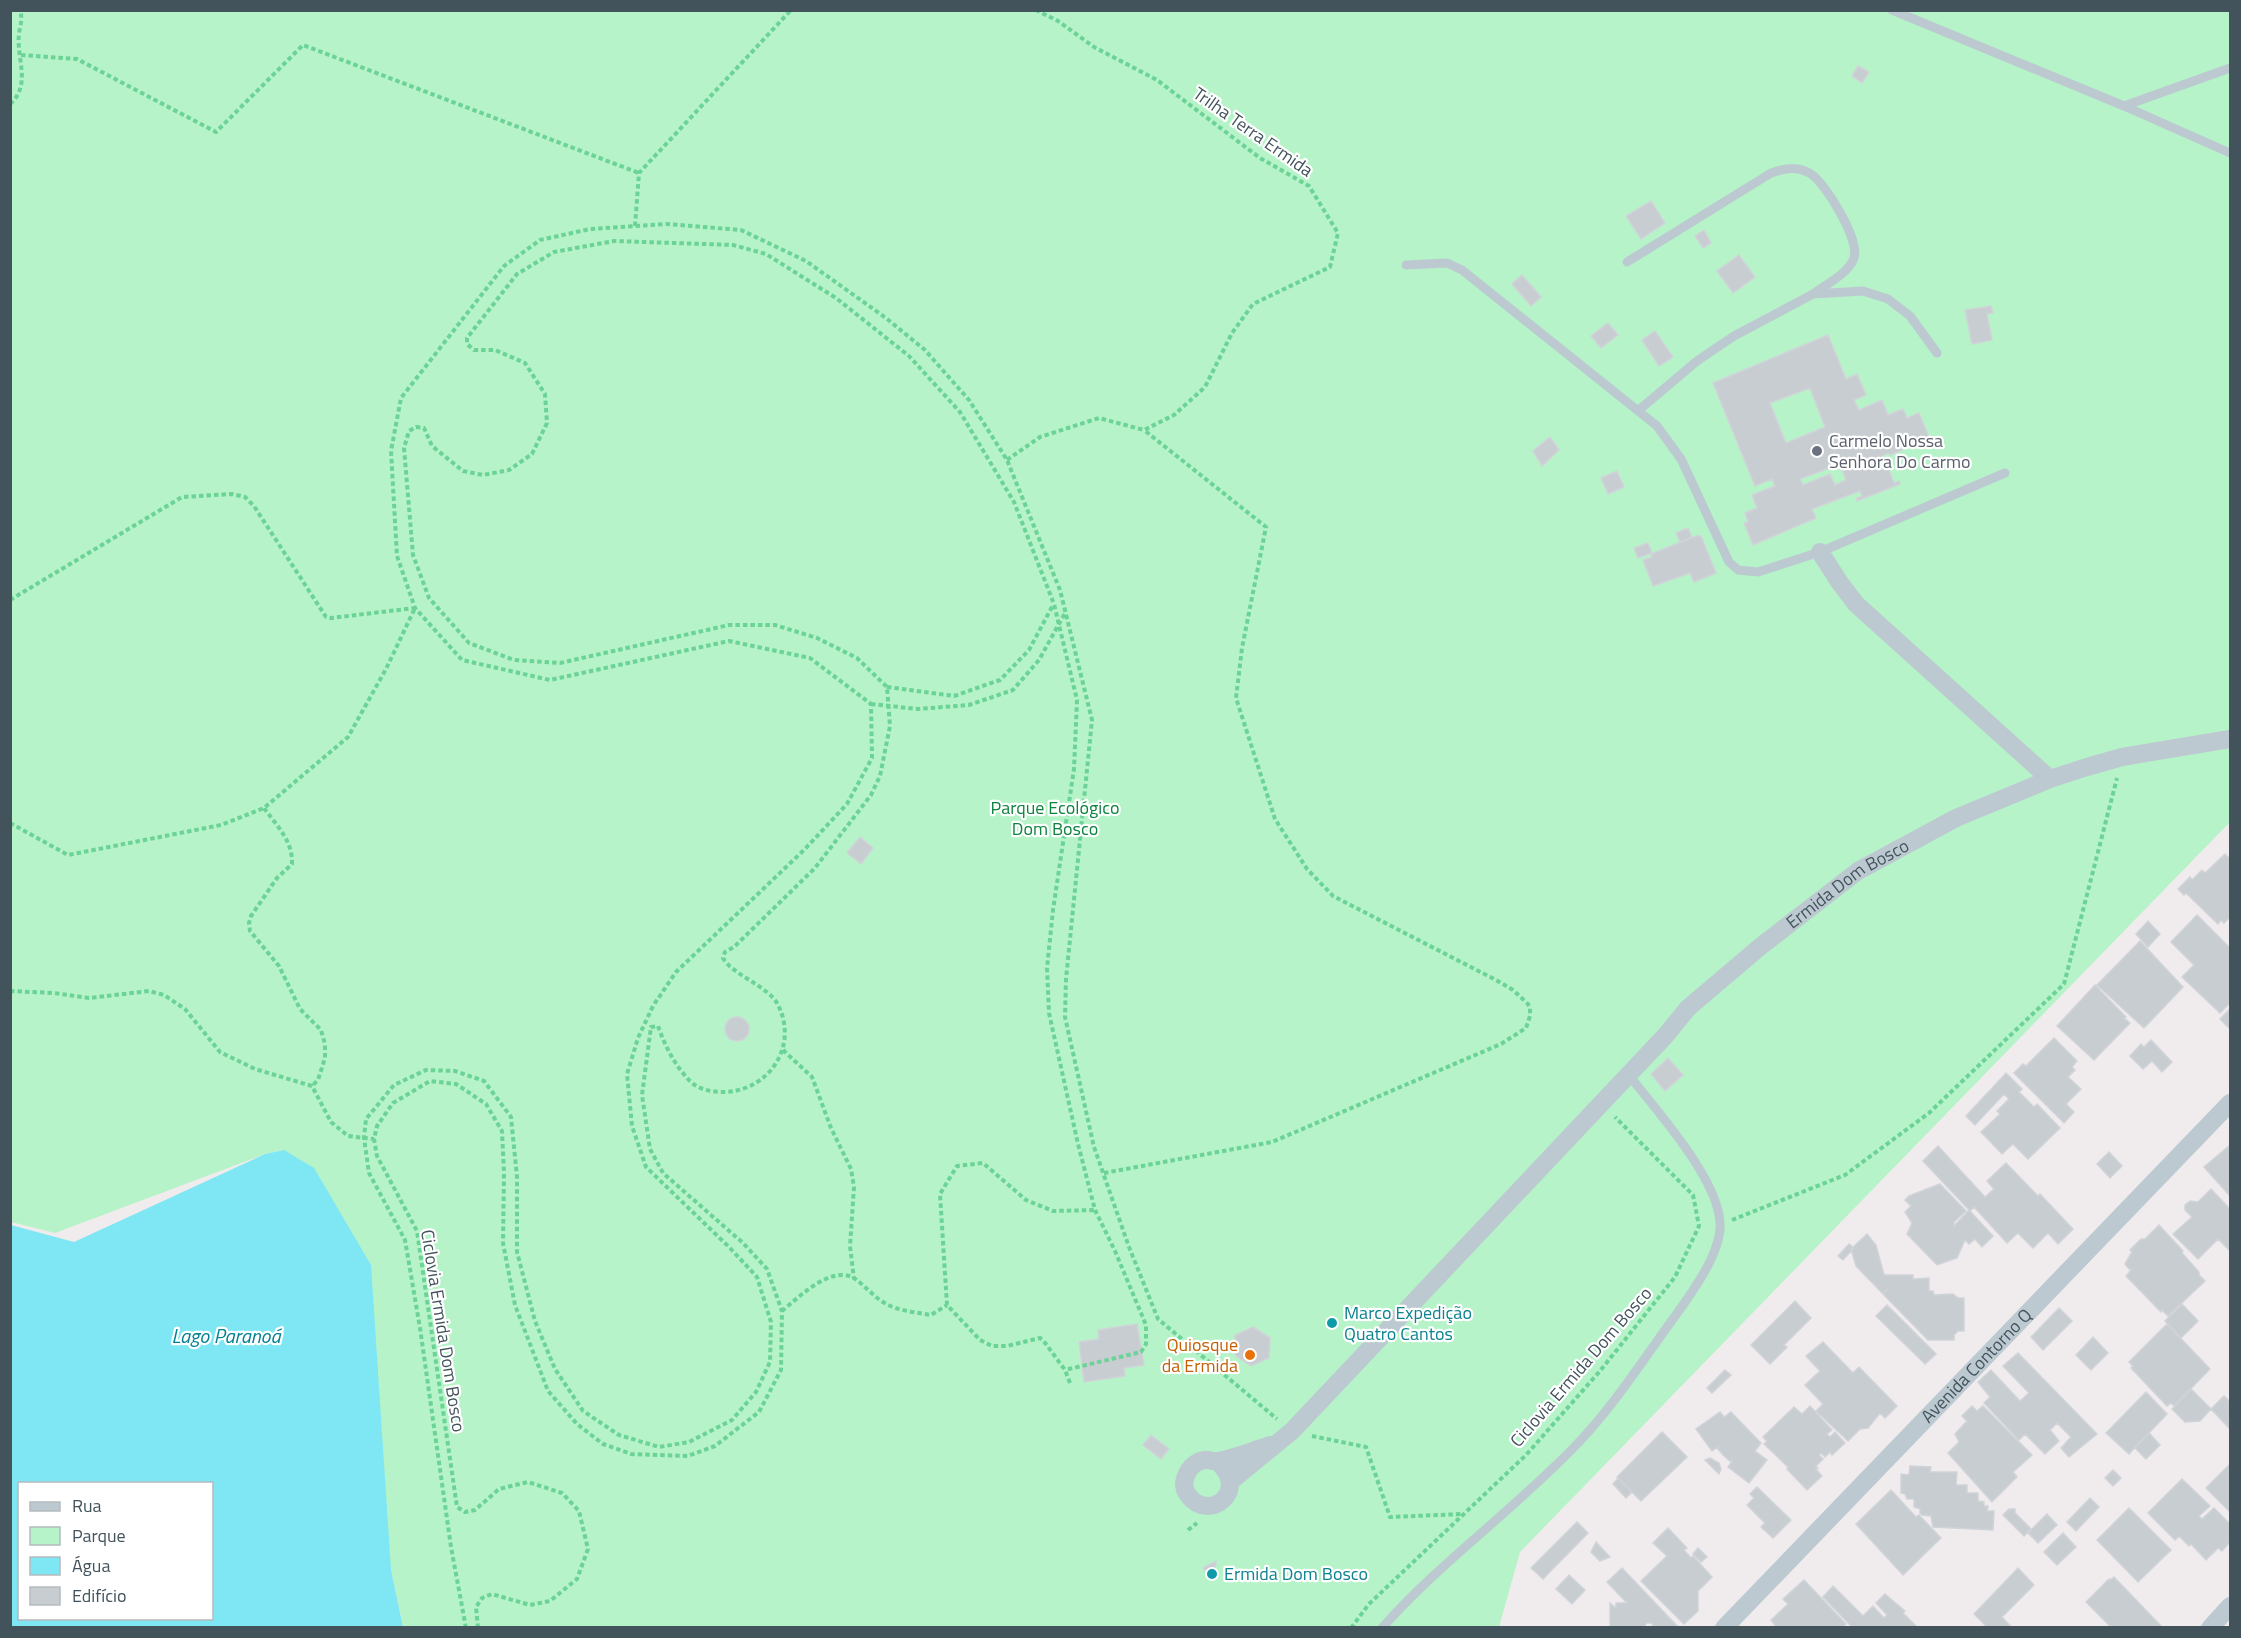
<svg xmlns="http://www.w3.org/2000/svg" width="2241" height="1638" viewBox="0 0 2241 1638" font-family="'Titillium Web',sans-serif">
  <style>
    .green { fill: #b6f3c8 }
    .water { fill: #7fe6f4; fill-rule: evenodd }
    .building { fill: #c8cdd2; stroke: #d0d4d9; stroke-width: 1.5; fill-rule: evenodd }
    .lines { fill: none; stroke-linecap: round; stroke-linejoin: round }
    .path { stroke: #6bd396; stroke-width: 4; stroke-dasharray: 4.5 3; stroke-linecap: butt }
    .lane { stroke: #bcc9d1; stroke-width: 9 }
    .street { stroke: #bcc9d1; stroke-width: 18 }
    .worship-dot { fill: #6b7280; stroke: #fff; stroke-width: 2 }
    .culture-dot { fill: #0f9aa8; stroke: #fff; stroke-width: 2 }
    .food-dot { fill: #e8710a; stroke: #fff; stroke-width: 2 }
    .labels { text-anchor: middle; stroke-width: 4.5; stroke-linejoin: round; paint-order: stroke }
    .street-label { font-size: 18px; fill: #43535c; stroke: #fff }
    .worship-label { font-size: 18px; fill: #5b616d; stroke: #fff; text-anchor: start }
    .park-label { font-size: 18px; fill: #0e833e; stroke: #fff }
    .culture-label { font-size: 18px; fill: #0d838f; stroke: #fff; text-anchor: start }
    .food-label { font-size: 18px; fill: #c56008; stroke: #fff; text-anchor: end }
    .water-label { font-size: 20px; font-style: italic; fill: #038292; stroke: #fff }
  </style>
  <rect width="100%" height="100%" fill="#f0eced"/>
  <path class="green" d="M11,11H2230V822L1520,1552L1499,1627H403L391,1570L284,1150L265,1154L55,1233L11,1222Z"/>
  <path class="water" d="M284,1150L314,1168L371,1265L391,1570L403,1627H11V1225L74,1242L265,1154ZM20,1484H212V1618H20Z"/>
  <path class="building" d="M1858,66L1869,72L1862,83L1852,76Z
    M1651,201L1665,223L1641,239L1626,216Z
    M1704,230L1711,243L1703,248L1695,236Z
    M1739,255L1755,277L1733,293L1717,271Z
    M1522,275L1541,297L1531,306L1512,284Z
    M1991,306L1993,313L1987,314L1992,340L1972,344L1965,310Z
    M1608,323L1618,335L1601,348L1591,336Z
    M1655,331L1673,357L1659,366L1642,340Z
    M1828,335L1846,379L1857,374L1866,395L1854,400L1859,410L1882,400L1888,415L1903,409L1907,418L1919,413L1929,437L1901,448L1902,450L1890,455L1889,453L1883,455L1894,483L1899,481L1900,484L1857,501V498L1862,496L1860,491L1812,509L1816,518L1753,545L1744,523L1748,522L1745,513L1757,508L1752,495L1775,486L1772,479L1755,486L1713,383ZM1810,388L1825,427L1786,443L1770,403ZM1840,464L1846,480L1835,485L1830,474L1803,485L1800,479Z
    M1550,437L1559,450L1542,466L1533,451Z
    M1617,471L1624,487L1608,494L1601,478Z
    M1688,528L1692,537L1680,542L1676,533Z
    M1696,536H1701L1716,573L1694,582L1690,573L1653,586L1643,560L1652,557L1651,554Z
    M1648,543L1652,553L1638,558L1634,548Z
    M860,837L873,848L861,864L847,853Z
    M2225,854L2230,859V917L2224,923L2221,920L2218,924L2186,893L2184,895L2178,889L2190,877L2192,880L2202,870L2205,873Z
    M2197,915L2230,948V1003L2220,1013L2182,977L2194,965L2171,942Z
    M2148,921L2160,934L2148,947L2136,934Z
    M2140,941L2183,987L2144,1028L2097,985Z
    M2095,985L2126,1017L2124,1018L2130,1023L2094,1060L2057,1026Z
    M2230,1009V1029L2220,1019Z
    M725 1029a12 12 0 1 1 24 0a12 12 0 1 1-24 0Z
    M2054,1038L2077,1061L2072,1067L2075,1070L2068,1077L2081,1089L2066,1104L2074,1112L2064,1123L2014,1073L2023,1064L2026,1066Z
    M2151,1040L2172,1062L2162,1072L2152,1061L2143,1069L2130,1056L2141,1044L2144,1047Z
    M1668,1058L1683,1075L1665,1091L1651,1074Z
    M2006,1073L2022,1089L2019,1092L2034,1107L2037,1104L2060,1128L2028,1159L2013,1144L2002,1154L1981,1132L2000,1114L1997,1111L2009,1099L2004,1094L1975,1125L1966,1116Z
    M2230,1145V1196L2204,1167Z
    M1938,1146L1985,1197L1994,1189L1987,1181L2006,1163L2038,1196L2040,1194L2073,1229L2058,1244L2048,1233L2033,1248L2018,1233L2007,1243L1974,1207L1970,1211L1923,1161Z
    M2109,1152L2122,1166L2110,1178L2097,1164Z
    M1940,1184L1966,1211L1954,1222V1226L1969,1210L1993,1236L1982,1247L1975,1239L1969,1244L1965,1240L1957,1258L1937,1265L1907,1234L1912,1223L1905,1212L1911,1206L1905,1200L1909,1196Z
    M2211,1189L2230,1209V1251L2218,1239L2198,1259L2173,1234L2192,1217L2185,1210V1205L2190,1201L2198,1202Z
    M2159,1225L2183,1251L2182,1253L2199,1272V1275L2205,1281L2168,1316L2162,1310L2161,1312L2126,1276L2132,1269H2129L2125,1264L2132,1252L2130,1250L2141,1239H2145Z
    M1867,1234L1876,1245L1884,1275H1913V1279L1929,1278V1291H1933L1934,1295L1953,1294L1958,1298H1964V1331H1958L1954,1335V1340H1928L1883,1294L1889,1288L1883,1294L1856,1266L1851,1249Z
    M1849,1244L1853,1247L1852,1250L1843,1260L1838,1256Z
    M1795,1301L1811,1318L1784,1345L1787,1347L1770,1364L1751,1345Z
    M2182,1304L2198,1321L2181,1338L2165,1321Z
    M1887,1305L1936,1354L1925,1364L1876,1316Z
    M2059,1308L2072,1321L2043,1350L2031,1337Z
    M1137,1324L1144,1365L1124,1368L1125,1376L1084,1382L1079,1342L1099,1339L1098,1330Z
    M2167,1324L2210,1369L2174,1406L2171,1403L2167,1406L2131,1368L2133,1366L2129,1362Z
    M1253,1327L1270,1338L1269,1358L1251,1366L1235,1355V1335Z
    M2093,1337L2108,1353L2091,1370L2076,1355Z
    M1823,1342L1853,1373L1859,1367L1897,1406L1885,1418L1880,1413L1868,1428L1860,1429L1848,1441L1816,1411L1823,1404L1805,1385L1820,1371L1806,1356Z
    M2018,1353L2097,1434L2069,1457L2061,1448L2071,1437L2057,1423L2050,1430L2059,1441L2045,1454L2025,1434L2019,1440L1984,1403L1990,1397L1978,1382L1991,1370L2020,1401L2029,1393L2003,1366Z
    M1725,1370L1731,1375L1712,1393L1707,1388Z
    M2191,1389L2211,1409L2200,1421L2185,1422L2172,1409Z
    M2146,1392L2167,1414L2129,1454L2106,1433Z
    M2224,1396L2230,1402V1429L2211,1409Z
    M1810,1406L1832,1430L1827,1434L1830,1437L1835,1432L1845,1443L1832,1455L1830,1452L1825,1457L1821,1453L1819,1455L1823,1459L1816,1466L1818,1468L1816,1469L1822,1476L1807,1490L1787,1469L1788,1467L1764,1444L1767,1441L1763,1437L1794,1407L1802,1414Z
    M1972,1406L1977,1411L1983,1406L2032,1455L2013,1472L2017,1477L1992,1502L1948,1453L1959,1442L1955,1434L1967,1421L1962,1416Z
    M1720,1412L1724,1417L1731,1412L1761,1443L1755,1451L1767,1460L1749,1483L1728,1467L1733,1460L1731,1462L1724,1456L1717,1448L1719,1446L1712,1451L1696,1429Z
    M1662,1432L1687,1457L1641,1501L1617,1477Z
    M2149,1433L2160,1445L2146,1459L2135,1448Z
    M1151,1435L1169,1449L1161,1459L1143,1445Z
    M1710,1458L1719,1463L1721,1469L1719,1474L1705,1460Z
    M2230,1464V1512L2206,1488Z
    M1910,1466L1931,1467L1930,1472H1957L1956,1485H1967V1493H1978V1501L1984,1502V1506H1988L1987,1511H1994L1993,1530L1933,1527L1931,1516L1922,1515L1920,1513V1509L1914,1507V1499H1907L1905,1494L1901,1493V1474L1909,1475Z
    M2113,1470L2121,1478L2113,1486L2105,1478Z
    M1618,1478L1632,1492L1626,1498L1613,1484Z
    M2182,1479L2210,1506L2199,1516L2202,1519L2214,1508L2230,1524V1542L2222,1551L2218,1548L2206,1560L2191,1544L2189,1546L2179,1536L2175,1540L2148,1513Z
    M1757,1487L1791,1520L1773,1538L1761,1527L1765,1523L1747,1505L1754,1498L1750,1494Z
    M1891,1490L1916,1517L1919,1515L1941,1538L1903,1575L1856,1524Z
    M2090,1498L2099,1507L2076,1531L2067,1522Z
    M2129,1508L2171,1550L2138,1582L2097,1540Z
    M2009,1509H2015V1513L2031,1529L2024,1536L2003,1515Z
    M2047,1514L2057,1525L2038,1543L2028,1533Z
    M1577,1522L1588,1533L1543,1579L1531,1568Z
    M1668,1528L1687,1548L1684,1550L1691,1558L1693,1556L1712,1577L1698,1591V1611L1684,1624L1641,1581L1667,1556L1653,1543Z
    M2063,1533L2076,1547L2057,1565L2044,1552Z
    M1596,1542L1610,1557L1600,1561L1591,1552Z
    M1698,1548L1707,1557L1701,1562L1693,1554Z
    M1216,1561L1214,1579L1203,1568Z
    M1622,1568L1677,1626L1676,1628H1656L1651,1623H1646L1644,1628H1610V1603L1616,1608V1603H1627L1607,1582Z
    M2018,1568L2034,1585L2002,1617L2012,1628H1988L1974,1614Z
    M1569,1575L1585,1590L1572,1604L1556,1589Z
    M2114,1577L2163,1628H2112L2086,1602L2109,1579L2110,1580Z
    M1804,1580L1846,1624L1842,1628H1777L1771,1620L1788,1604L1783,1599Z
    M1833,1586L1863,1616L1873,1606L1884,1618L1887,1615L1876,1603L1885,1594L1905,1611L1903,1613L1918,1628H1853L1823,1597Z"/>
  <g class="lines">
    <path class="path" d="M21,55L77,59L216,132L303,45L639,173
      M10,104C32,85 16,58 19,34C20,25 23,20 20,10
      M635,226L639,173L791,10
      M1007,460L1040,437L1099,418L1144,430L1174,415L1205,387L1232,333L1253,304L1330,267L1338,233L1309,186L1260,158L1157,80L1094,47L1058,21L1036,10
      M10,600L182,497L232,494L245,497L254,506L326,617L331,618L415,608
      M887,687L954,696L1000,680L1029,650L1053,605
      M871,704L918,709L969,705L1013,690L1039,660L1065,613
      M264,808C277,826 293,841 292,864L277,878L251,916L249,923L250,931L279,966L300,1009L321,1030L325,1044V1058L318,1080L312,1086
      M10,823L68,855L221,825L264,808L348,737L386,669L415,608
      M10,991L54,993L89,998L149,991L164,995L185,1009L220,1052L255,1069L312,1086L331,1122L348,1136L374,1139
      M783,1050L812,1077L831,1128L851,1169L854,1187L850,1246L854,1279
      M1104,1173L1272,1142L1501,1044L1526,1028L1530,1016V1008L1528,1004L1513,990L1496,980L1333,896L1307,869L1275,819L1236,698L1242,648L1266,527L1144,430
      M1732,1220L1845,1175L1929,1113L2064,984L2117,778
      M782,1311C799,1297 831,1265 854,1278C864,1285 872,1295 883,1302C897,1311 915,1312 931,1315L947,1305
      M1070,1383L1065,1370L1043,1340L1040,1338L1007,1346H992L980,1340L947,1305L940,1194L957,1166L983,1163L1026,1200L1053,1211L1095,1210
      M1312,1436L1366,1447L1390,1517L1463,1514
      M1188,1530L1197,1523
      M466,1628L451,1547L420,1328L405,1240L369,1173L364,1138L366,1119L394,1085L426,1070L455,1071L484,1081L511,1117L517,1177V1252L535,1321L555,1369L583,1411L619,1435L659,1447L689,1442L732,1420L756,1392L770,1362L771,1322L757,1277L730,1248L646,1167L632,1126L627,1074L638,1038L653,1006L676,972L804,850L847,804L872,758L871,704L810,658L729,641L550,680L462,660L415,608L397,556L391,451L401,398L504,266L540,240L590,229L667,224L741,230L806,261L886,318L925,350L969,400L1007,460L1060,590L1092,720L1066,979L1065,1017L1094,1147L1129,1247L1158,1319L1277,1419
      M478,1628L476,1607L482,1598L492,1594L530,1605L550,1601L577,1579L588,1549L579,1511L562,1493L528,1482L499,1489L475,1510L465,1512L457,1507L417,1231L377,1156L374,1139L377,1126L393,1103L430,1081L456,1084L486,1104L502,1131L504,1173L503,1243L515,1305L548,1391L577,1424L603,1444L631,1454L688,1456L715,1446L759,1412L781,1370L782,1311L767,1269L743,1243L663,1173L650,1149L642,1095L651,1027L658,1026C665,1046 675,1066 690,1081C699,1090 712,1092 724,1092C769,1091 799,1046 778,1005C770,987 731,974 723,958L725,952L734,947L815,868L871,795L880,776L890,726L887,687L857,658L817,638L775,625H729L560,663L514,660L469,643L429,598L413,555L404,448L409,431L416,427L424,428L432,446L463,471L483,475L509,470L532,454L547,423L545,394L525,363L495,350H474L467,344V338L517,274L554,252L614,241L733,245L766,254L836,298L909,356L960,412L1014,502L1054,604L1077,700L1074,769L1053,910L1047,968L1049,1013L1078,1144L1095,1210L1115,1251L1146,1325V1344L1141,1352L1065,1370
      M1351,1628L1369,1604L1526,1455L1600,1371L1675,1277L1699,1226L1693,1195L1615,1117"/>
    <path class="lane" d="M1892,10L2124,106L2230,153
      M2124,106L2230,68
      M1627,262L1771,173C1785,168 1798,166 1811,174C1826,184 1860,240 1854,258C1849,273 1825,285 1813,294
      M1406,265L1447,263L1462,270L1657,426L1681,459L1729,562L1738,570L1758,572L1820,552L2005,473
      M1639,410L1697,361L1734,336L1813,294L1863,291L1888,299L1910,316L1937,353
      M1382,1628C1442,1560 1518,1507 1580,1441C1615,1404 1643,1360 1673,1319C1690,1295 1722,1253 1720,1223C1718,1178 1656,1110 1628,1074"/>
    <g class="street">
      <path d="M1820,552L1840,583L1856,604L2050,779"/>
      <path d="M1216,1461C1252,1489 1209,1524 1188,1495C1182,1487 1184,1478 1189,1470C1192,1465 1198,1461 1204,1460C1208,1459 1213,1462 1218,1461C1235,1458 1254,1450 1271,1445"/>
      <path id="s1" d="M1231,1481L1292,1431L1666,1035L1688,1008L1761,946L1858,871L1956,818L2050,779L2087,767L2122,757L2230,739"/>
      <path id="s2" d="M1724,1628L2230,1103"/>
      <path d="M2210,1628L2230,1606"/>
    </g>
  </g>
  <circle class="worship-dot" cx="1817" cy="451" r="6"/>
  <g class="culture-dot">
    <circle cx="1332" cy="1323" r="6"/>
    <circle cx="1212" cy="1574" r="6"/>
  </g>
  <circle class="food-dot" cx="1250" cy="1355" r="6"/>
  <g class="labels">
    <g class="street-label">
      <text transform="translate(1253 132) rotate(35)" y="6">Trilha Terra Ermida</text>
      <text dy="6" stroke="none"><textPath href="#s1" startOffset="861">Ermida Dom Bosco</textPath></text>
      <text transform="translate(443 1331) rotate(81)" y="6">Ciclovia Ermida Dom Bosco</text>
      <text dy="6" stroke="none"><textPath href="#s2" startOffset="364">Avenida Contorno Q</textPath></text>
      <text transform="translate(1581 1367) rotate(-49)" y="6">Ciclovia Ermida Dom Bosco</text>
    </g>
    <g class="worship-label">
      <text x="1829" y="447">Carmelo Nossa<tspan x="1829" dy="21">Senhora Do Carmo</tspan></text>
    </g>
    <g class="park-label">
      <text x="1055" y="814">Parque Ecológico<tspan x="1055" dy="21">Dom Bosco</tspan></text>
    </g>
    <g class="culture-label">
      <text x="1344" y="1319">Marco Expedição<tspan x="1344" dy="21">Quatro Cantos</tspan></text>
      <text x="1224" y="1580">Ermida Dom Bosco</text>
    </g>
    <g class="food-label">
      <text x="1238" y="1351">Quiosque<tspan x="1238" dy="21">da Ermida</tspan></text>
    </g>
    <g class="water-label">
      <text x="226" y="1343">Lago Paranoá</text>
    </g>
  </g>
  <rect width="2241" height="1638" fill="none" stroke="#43535c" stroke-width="24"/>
  <rect x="18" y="1482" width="195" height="138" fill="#ffffff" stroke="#b4babe" stroke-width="1.5"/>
  <rect x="30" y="1502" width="30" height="9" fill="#bcc9d1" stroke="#b4babe" stroke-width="1.5"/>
  <text x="72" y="1512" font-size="18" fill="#43535c">Rua</text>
  <rect x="30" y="1527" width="30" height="18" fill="#b6f3c8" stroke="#b4babe" stroke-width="1.5"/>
  <text x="72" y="1542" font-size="18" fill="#43535c">Parque</text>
  <rect x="30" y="1557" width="30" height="18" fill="#7fe6f4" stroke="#b4babe" stroke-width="1.5"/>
  <text x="72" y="1572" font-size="18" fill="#43535c">Água</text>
  <rect x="30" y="1587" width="30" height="18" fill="#c8cdd2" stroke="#b4babe" stroke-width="1.5"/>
  <text x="72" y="1602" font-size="18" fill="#43535c">Edifício</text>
</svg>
